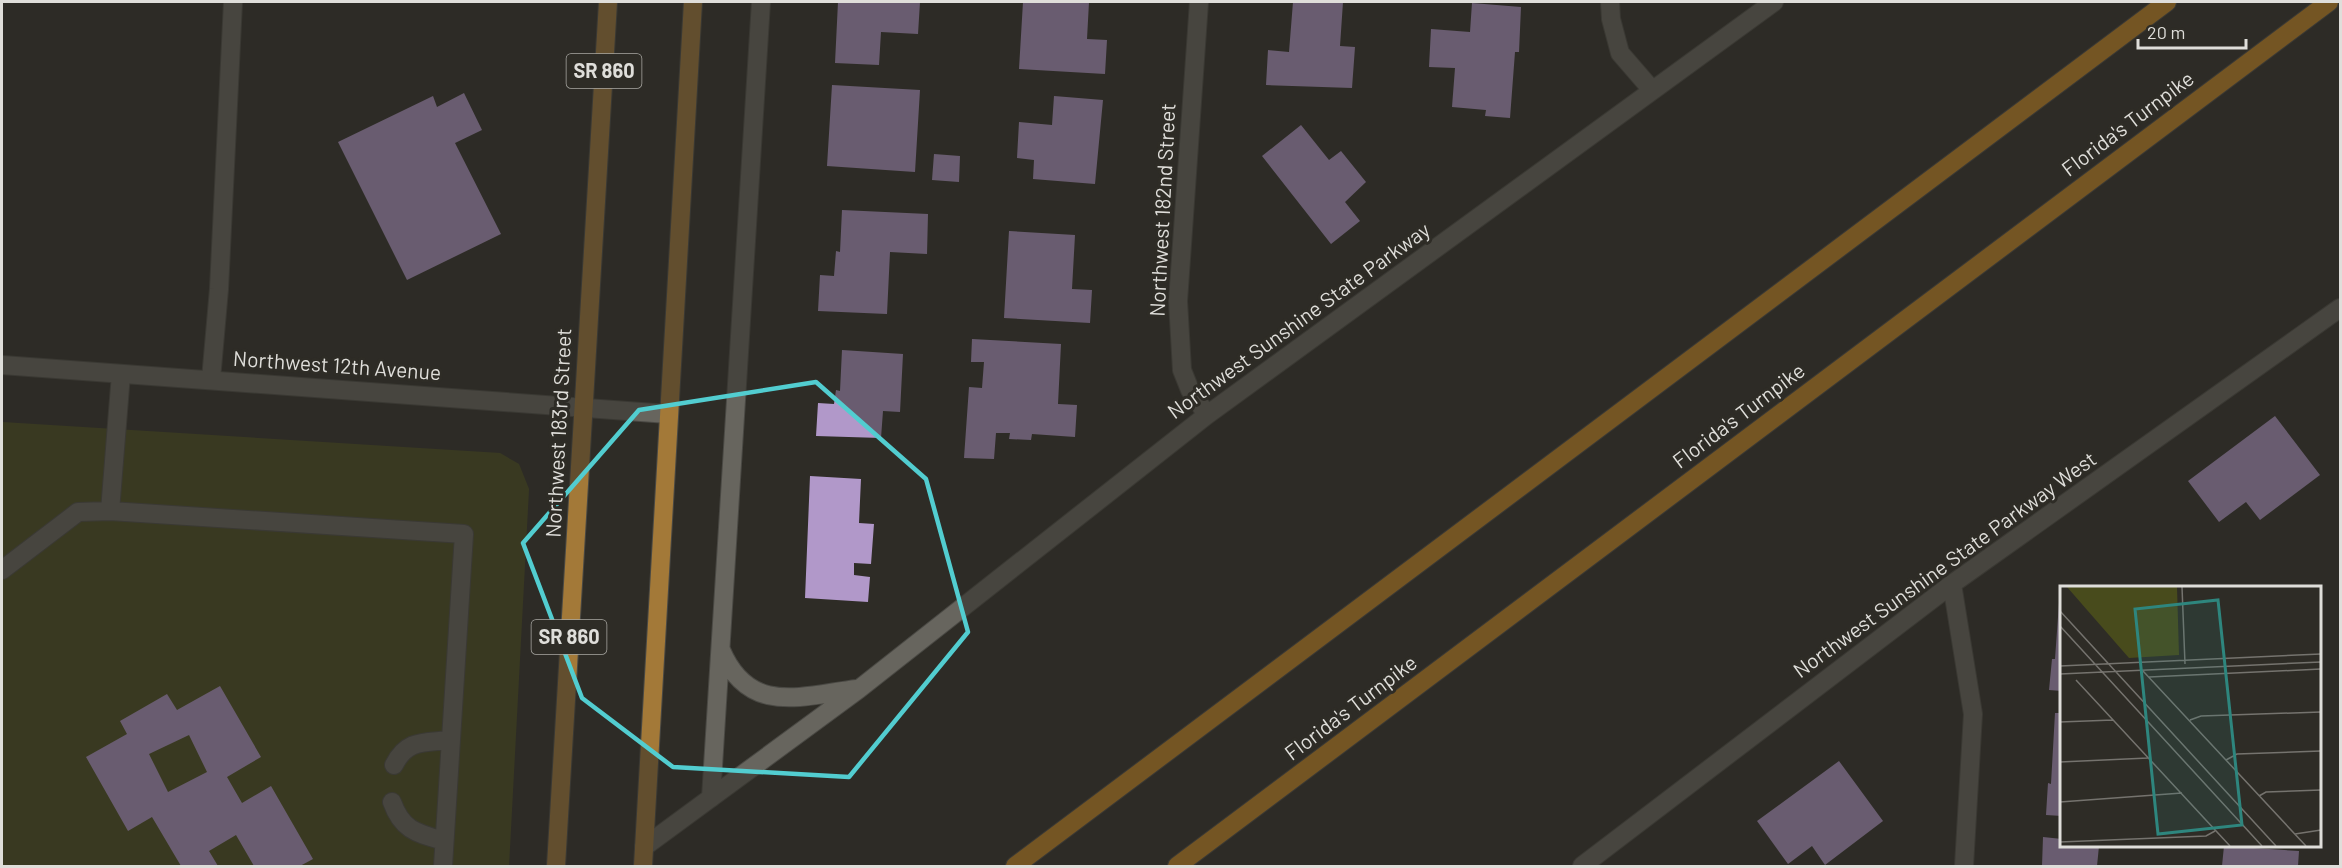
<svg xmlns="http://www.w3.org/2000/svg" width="2342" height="868" viewBox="0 0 2342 868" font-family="Barlow,sans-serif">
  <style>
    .green { fill: #484b1c }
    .building { fill: #b198c9; fill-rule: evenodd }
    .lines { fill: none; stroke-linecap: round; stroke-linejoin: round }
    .service-casing { stroke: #4a4944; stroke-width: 20 }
    .minor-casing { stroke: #4a4944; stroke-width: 20 }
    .tertiary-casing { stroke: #4a4944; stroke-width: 20 }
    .primary-casing { stroke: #4a4944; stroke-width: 20 }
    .motorway-casing { stroke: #4a4944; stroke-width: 20 }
    .service { stroke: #67655e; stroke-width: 18 }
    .minor { stroke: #67655e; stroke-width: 18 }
    .tertiary { stroke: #67655e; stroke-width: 18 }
    .primary { stroke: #a37938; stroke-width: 18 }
    .motorway { stroke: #cb871f; stroke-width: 18 }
    .marked { fill: none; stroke: #52cdd0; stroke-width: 4.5; stroke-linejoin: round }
    .labels { text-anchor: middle; stroke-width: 6; stroke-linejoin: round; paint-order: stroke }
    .shield { fill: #2e2c26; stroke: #aaa9a4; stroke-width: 1.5 }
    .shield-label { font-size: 20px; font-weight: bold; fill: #dfdeda }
    .street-label { font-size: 21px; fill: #dfdeda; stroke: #2e2c26 }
    .inset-road { fill: none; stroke: #75736e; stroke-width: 1.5 }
    .view { fill: #2e867e; fill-opacity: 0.15; stroke: #2e867e; stroke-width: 3 }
    .inset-edge { fill: none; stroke: #dfdeda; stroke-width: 3 }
  </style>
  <rect width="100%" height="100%" fill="#2e2c26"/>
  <path class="green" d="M2,422L500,453L519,464L529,489L509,866H2Z"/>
  <path class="building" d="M838,2H920L918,34L881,32L879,65L835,63Z
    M1023,2H1089L1087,39L1107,40L1105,74L1019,69Z
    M1293,2H1343L1340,46L1355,47L1352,88L1266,85L1268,50L1289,52Z
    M1472,3L1521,7L1519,52H1515L1510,118L1485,116L1486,110L1452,107L1455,68L1429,67L1431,29L1470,32Z
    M832,85L920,90L915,172L827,166Z
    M464,93L482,130L455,143L501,234L407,280L338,142L433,96L437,107Z
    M1054,96L1103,100L1095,184L1033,179L1034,160L1017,158L1019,122L1052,125Z
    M1301,125L1329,160L1341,151L1366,182L1345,202L1360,221L1331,244L1262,156Z
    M934,154L960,156L959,182L932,180Z
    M842,210L928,214L927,254L890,252L887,314L818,311L820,275L834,276L836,251L840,252Z
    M1009,231L1075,235L1072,289L1092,290L1090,323L1004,318Z
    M972,339L1061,344L1058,404L1077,405L1075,437L1032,434L1031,440L1009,439L1010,433H996L994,459L964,458L969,387L982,388L984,362H971Z
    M842,350L903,354L900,412L883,411L881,438L816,436L818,403L834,404L836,390L840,391Z
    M2275,416L2320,475L2260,520L2246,502L2219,522L2188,481Z
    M810,476L861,479L859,523L874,524L871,564L854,563V575L870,577L868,602L805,598Z
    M2060,589H2062V691L2049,690L2052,659H2055Z
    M220,686L261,757L227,777L242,803L271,786L313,859L300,866H254L236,835L209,851L218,866H181L152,817L128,831L86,757L127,734L120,721L167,694L177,710ZM189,735L207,772L168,792L149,754Z
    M2055,713H2062V816L2046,815L2048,783L2051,784Z
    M1839,761L1883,821L1825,865L1812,846L1788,864L1757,821Z
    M2043,837L2062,839V846H2099L2097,866H2042Z
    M2224,846L2299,851L2298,866H2222Z"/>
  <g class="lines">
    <defs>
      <path id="service" d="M121,374L110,511L464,534L443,866
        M211,379L219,289L233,2
        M2,570L78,512L110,511
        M394,765C407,739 424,743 450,740
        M392,802C402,830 416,833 444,841"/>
      <path id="minor" d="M1199,2L1178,301L1182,370L1190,390L1207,415
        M1610,2L1611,19L1620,53L1652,90
        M1952,584L1973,714L1964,866
        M721,650C749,716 801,696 857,689
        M711,798L761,2
        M644,847L859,689L1207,415L1774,2
        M1582,866L1952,584L2340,308"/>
      <path id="tertiary" d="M2,365L668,414"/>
      <path id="primary" d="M556,866L608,2
        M643,866L693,2"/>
      <path id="motorway" d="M1015,866L2167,2
        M1177,866L2329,2"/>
    </defs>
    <use href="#service" class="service-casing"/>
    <use href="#minor" class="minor-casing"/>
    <use href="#tertiary" class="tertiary-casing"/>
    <use href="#primary" class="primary-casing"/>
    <use href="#motorway" class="motorway-casing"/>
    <use href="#service" class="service"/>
    <use href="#minor" class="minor"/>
    <use href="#tertiary" class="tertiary"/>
    <use href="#primary" class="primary"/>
    <use href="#motorway" class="motorway"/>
  </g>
  <path d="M0 0H2342V868H0ZM816,382L926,479L968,632L849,777L673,767L582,698L523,543L639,410Z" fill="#2e2c26" fill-opacity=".55" fill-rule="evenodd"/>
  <path class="marked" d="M816,382L926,479L968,632L849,777L673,767L582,698L523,543L639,410Z"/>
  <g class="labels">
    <g class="shield">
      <rect x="566.5" y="54" width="75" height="34" rx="4.5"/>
      <rect x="531.5" y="620" width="75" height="34" rx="4.5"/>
    </g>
    <g class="shield-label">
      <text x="604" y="78">SR 860</text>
      <text x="569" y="644">SR 860</text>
    </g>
    <g class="street-label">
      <text transform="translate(2128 124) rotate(-37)" y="7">Florida's Turnpike</text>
      <text transform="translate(1163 210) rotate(-87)" y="7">Northwest 182nd Street</text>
      <text transform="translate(1299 321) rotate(-36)" y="7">Northwest Sunshine State Parkway</text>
      <text transform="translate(337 366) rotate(4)" y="7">Northwest 12th Avenue</text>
      <text transform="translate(1739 416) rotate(-37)" y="7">Florida's Turnpike</text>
      <text transform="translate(559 433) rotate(-87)" y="7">Northwest 183rd Street</text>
      <text transform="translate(1945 565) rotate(-36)" y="7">Northwest Sunshine State Parkway West</text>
      <text transform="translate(1351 708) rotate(-37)" y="7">Florida's Turnpike</text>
    </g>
  </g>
  <g transform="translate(2060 586)">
    <rect width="261" height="261" fill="#2e2c26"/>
    <path d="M7,1H117L119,69L69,72Z" fill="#484b1c"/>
    <path class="inset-road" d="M122,1L125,78M0,25L216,260M0,40L202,260M0,80L261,68M83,85L246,260M0,88L261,76M89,91L261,83M16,94L170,260M130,134L141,130L261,126M0,136L53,134M166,174L177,168L261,165M0,176L88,172M199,210L206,206L261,204M0,216L122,207M235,248L261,244M0,256L146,250L155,245"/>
    <path class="view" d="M158,14L182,239L98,248L75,23Z"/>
    <rect width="261" height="261" class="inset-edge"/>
  </g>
  <rect width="2342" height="868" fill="none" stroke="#dfdeda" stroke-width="6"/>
  <path d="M2138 39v9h108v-9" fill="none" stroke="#dfdeda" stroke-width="3"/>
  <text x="2147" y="39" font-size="18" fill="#dfdeda" stroke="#2e2c26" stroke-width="4.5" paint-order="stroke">20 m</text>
</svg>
